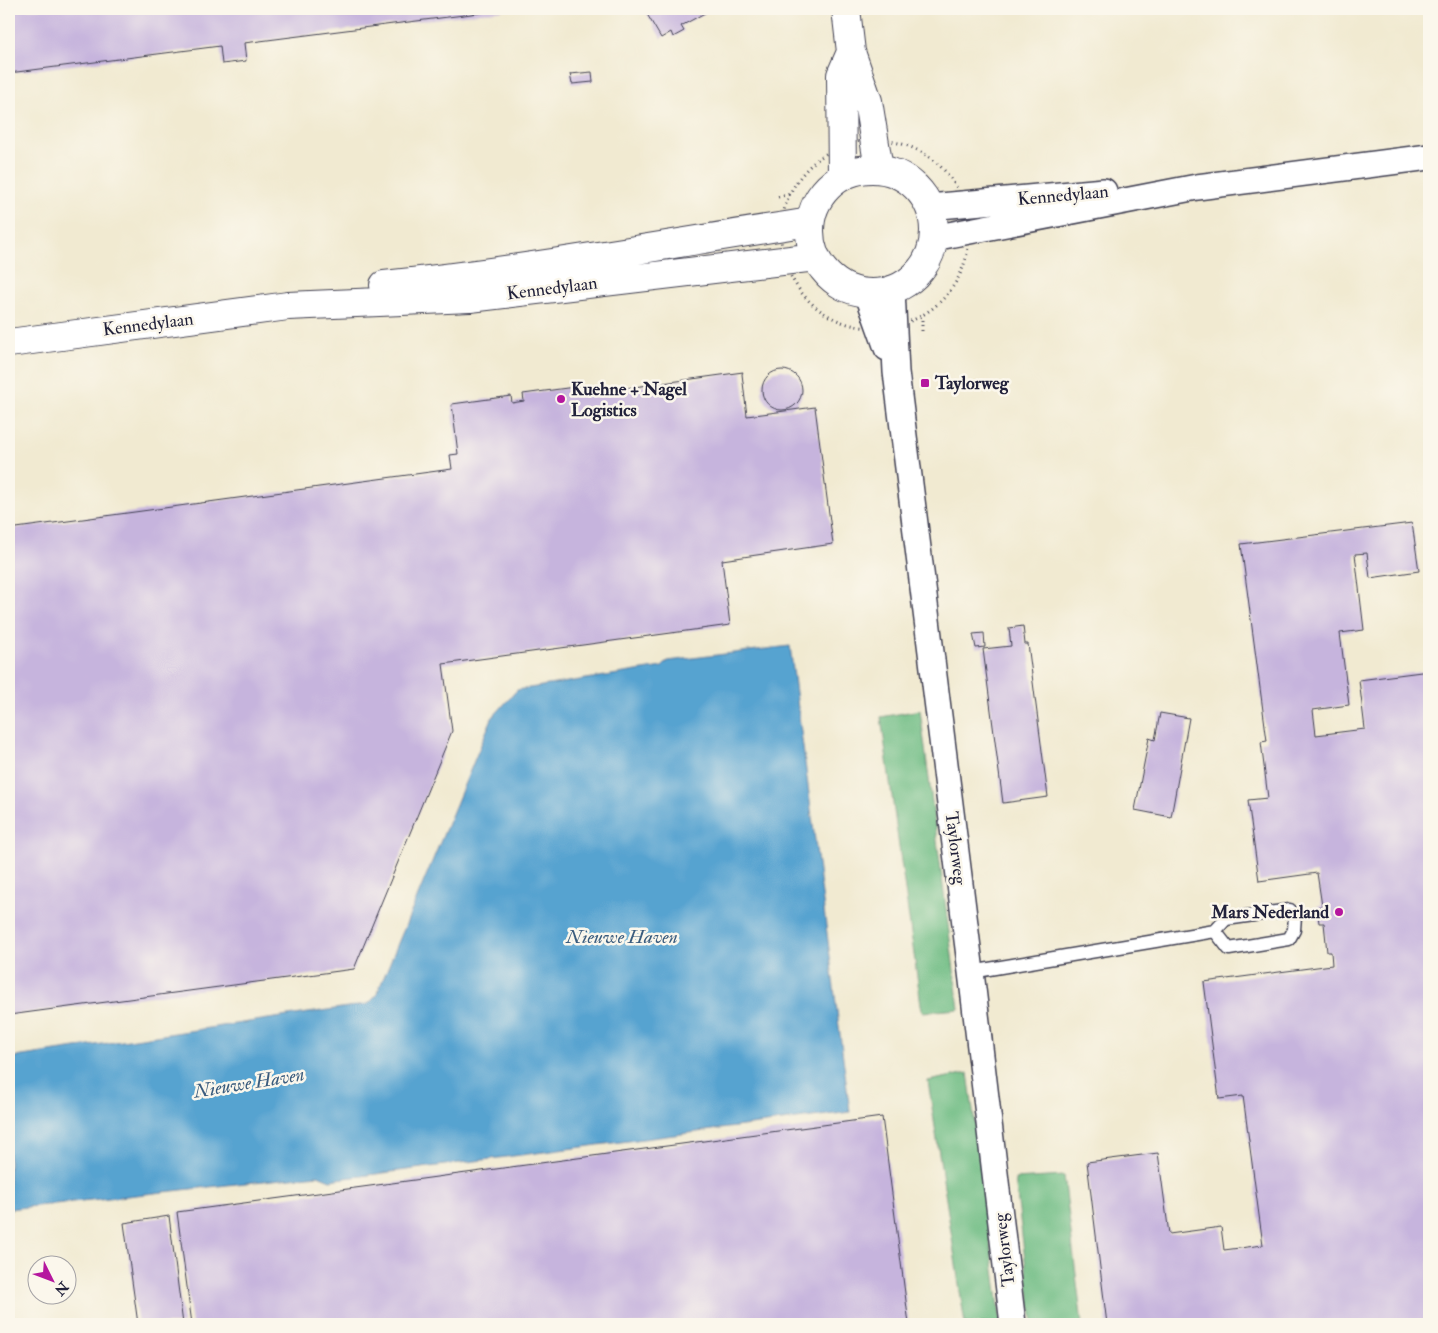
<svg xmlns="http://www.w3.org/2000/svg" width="1438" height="1333" viewBox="0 0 1438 1333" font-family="'IM FELL Double Pica',serif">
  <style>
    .forest { fill: #71bd85; stroke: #4a7060 }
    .water { fill: #57a3d0; stroke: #3c6286 }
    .building { fill: #c6b4dd }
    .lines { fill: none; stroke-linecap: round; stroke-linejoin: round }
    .lane-casing { stroke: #414052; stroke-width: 15 }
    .street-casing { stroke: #414052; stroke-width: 28 }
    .secondary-casing { stroke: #414052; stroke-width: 30 }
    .path { stroke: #414052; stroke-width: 3; stroke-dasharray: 1 4; stroke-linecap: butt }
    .lane { stroke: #fff; stroke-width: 12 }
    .street { stroke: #fff; stroke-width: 25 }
    .secondary { stroke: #fff; stroke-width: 28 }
    .poi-dot { fill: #b5179e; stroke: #fbf7ec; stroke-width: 2 }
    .labels { text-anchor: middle; stroke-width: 5; stroke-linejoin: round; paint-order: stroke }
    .street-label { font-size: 18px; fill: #22223b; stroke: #fbf7ec }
    .poi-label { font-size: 18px; font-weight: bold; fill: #22223b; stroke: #fbf7ec; text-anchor: start }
    .water-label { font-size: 19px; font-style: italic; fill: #3a5c7e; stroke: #fbf7ec }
  </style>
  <rect width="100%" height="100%" fill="#fbf7ec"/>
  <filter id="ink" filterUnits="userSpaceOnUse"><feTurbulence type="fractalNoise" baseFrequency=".02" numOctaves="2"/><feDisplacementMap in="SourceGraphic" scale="10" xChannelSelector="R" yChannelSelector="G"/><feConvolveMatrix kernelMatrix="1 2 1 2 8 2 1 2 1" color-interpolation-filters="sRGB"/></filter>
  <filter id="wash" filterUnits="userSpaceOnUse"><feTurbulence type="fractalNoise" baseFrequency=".0096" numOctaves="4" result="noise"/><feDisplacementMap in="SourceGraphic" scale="20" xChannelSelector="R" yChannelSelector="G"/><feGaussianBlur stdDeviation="1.12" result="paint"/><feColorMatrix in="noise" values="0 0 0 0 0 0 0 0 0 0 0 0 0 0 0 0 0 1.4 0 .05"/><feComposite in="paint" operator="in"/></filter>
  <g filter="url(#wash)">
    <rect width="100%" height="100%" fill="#f1ead1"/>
    <path class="forest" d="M920,710L959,1009L922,1012L881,717Z
      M968,1073L1001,1323L965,1324L928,1081Z
      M1064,1176L1082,1324H1033L1015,1179Z"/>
    <path class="water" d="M790,646L850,1112L330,1180L318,1175L9,1209V1058L368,1004L376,996L492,718L517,690L662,667L668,661Z"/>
    <g id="blocks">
      <path class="building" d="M9,9H503V10L244,43L246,61L222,64L220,46L9,73Z
        M644,9H712L681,26L684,31L673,37L671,32L661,38Z
        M592,72L593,82L572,84L570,74Z
        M762 390a20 20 0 1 1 40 0a20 20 0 1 1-40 0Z
        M743,372L742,374L747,416L815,407L833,544L722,560L730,625L443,664L452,731L354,969L9,1015V529L452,469L450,455L458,454L452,404L511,396L512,403L524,401L523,394L582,386L583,394Z
        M1412,523L1419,571L1370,578L1367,553L1355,554L1364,630L1340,633L1349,705L1313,710L1316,735L1365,729L1359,680L1429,671V1324H1107L1087,1162L1158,1153L1169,1234L1221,1227L1224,1250L1263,1245L1243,1096L1219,1099L1204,982L1332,965L1331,952H1327L1324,923H1319L1317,907L1322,906L1317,873L1259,881L1248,800L1268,798L1261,742L1267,741L1241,544Z
        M1023,626L1025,644H1028L1048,797L1003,803L983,649L1011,646L1009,628Z
        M984,633L985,647L976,648L973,634Z
        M1160,713L1189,718L1171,817L1135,810L1149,738L1155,740Z
        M882,1117L909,1324H192L177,1212Z
        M169,1216L183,1324H138L124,1223Z"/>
    </g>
  </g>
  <g filter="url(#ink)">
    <use href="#blocks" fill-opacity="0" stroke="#414052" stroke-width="1"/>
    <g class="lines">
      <defs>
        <path id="lane" d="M971,972L1215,931L1229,949L1289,939L1294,930L1295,916L1290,910L1226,919L1215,931"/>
        <path id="street" d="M929,207L1104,191
          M933,238L1197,187L1429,157
          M892,289L896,372L971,972L1013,1324
          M867,292L887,348"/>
        <path id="secondary" d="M846,9L851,52L868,101L879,169
          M810 231a62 62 0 1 1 124 0a62 62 0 1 1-124 0Z
          M842,176L841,75L851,52
          M384,285C527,270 668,244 810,222
          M9,343L288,306L470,298L816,257"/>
      </defs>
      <use href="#lane" class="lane-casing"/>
      <use href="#street" class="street-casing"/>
      <use href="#secondary" class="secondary-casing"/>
      <path class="path" d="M781 234a94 94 0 1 1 188 0a94 94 0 1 1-188 0Z
        M778,197L790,194
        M922,331V316"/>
      <use href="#lane" class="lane"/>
      <use href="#street" class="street"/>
      <use href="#secondary" class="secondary"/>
    </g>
  </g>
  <g class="poi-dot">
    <rect x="920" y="378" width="10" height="10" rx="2.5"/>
    <circle cx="561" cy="399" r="5"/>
    <circle cx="1339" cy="912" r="5"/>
  </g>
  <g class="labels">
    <g class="street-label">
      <text transform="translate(1063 195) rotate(-5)" y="6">Kennedylaan</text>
      <text transform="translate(552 288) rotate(-7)" y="6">Kennedylaan</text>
      <text transform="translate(148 324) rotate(-7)" y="6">Kennedylaan</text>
      <text transform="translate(956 848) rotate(83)" y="6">Taylorweg</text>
      <text transform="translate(1004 1250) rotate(-97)" y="6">Taylorweg</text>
    </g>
    <g class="poi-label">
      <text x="935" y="389">Taylorweg</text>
      <text x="571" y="395">Kuehne + Nagel<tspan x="571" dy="21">Logistics</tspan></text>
      <text x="1329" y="918" text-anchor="end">Mars Nederland</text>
    </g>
    <g class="water-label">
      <text x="622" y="943">Nieuwe Haven</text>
      <text transform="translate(249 1082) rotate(-9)" y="7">Nieuwe Haven</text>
    </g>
  </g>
  <rect width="1438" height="1333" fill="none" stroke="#fbf7ec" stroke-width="30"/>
  <g transform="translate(52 1280) rotate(132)"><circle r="24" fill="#fbf7ec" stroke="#a4a2a5"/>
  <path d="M0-4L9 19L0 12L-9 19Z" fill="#b5179e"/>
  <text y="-8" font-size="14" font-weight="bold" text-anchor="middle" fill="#22223b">N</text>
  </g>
</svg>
